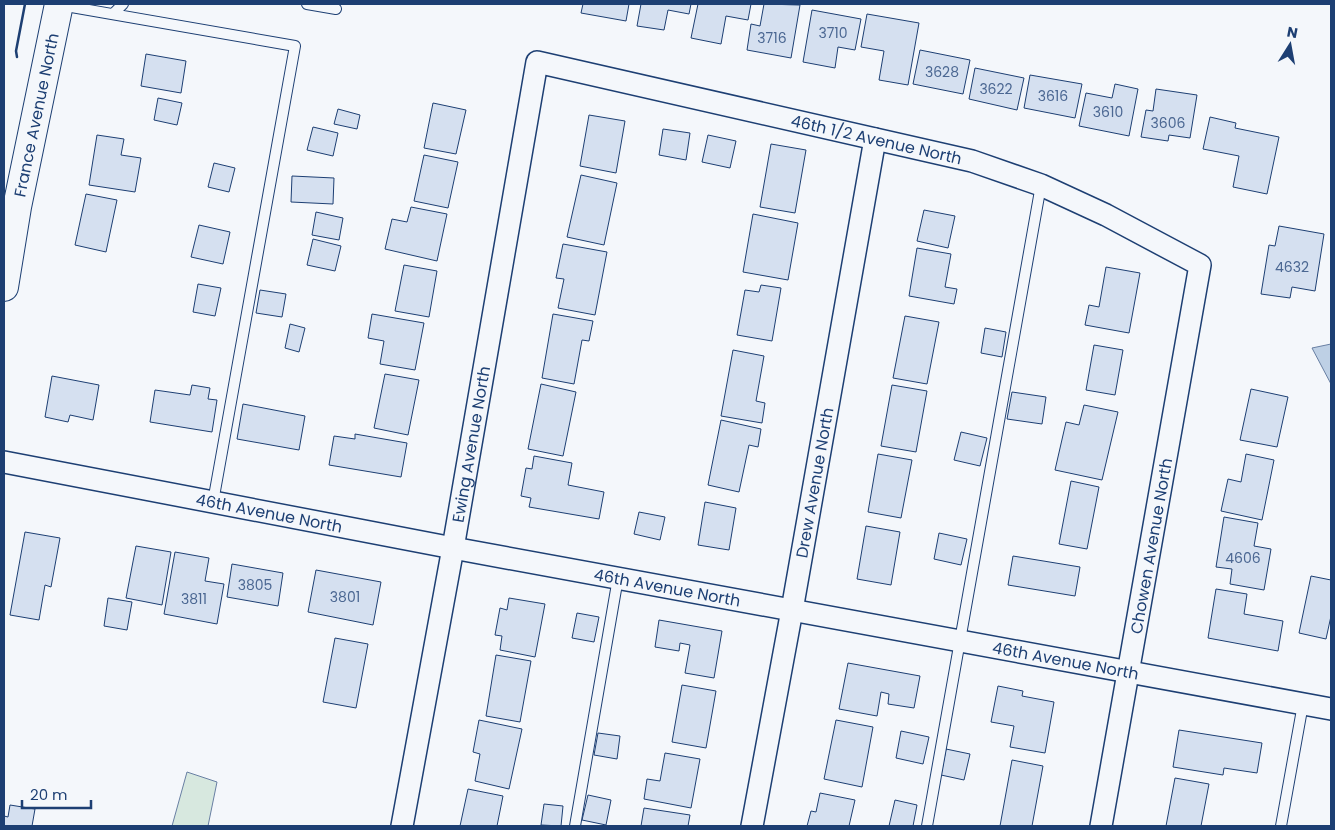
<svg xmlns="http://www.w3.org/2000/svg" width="1335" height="830" viewBox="0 0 1335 830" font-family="Poppins,sans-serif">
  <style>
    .green { fill: #d7e8df; stroke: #687fa3 }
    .water { fill: #bed0e5; stroke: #687fa3 }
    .building { fill: #d5e0f0; stroke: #1d3f73 }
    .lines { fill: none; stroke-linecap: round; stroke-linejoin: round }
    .lane-casing { stroke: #1d3f73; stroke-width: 12 }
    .street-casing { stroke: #1d3f73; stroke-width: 24 }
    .secondary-casing { stroke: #1d3f73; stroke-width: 30 }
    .lane { stroke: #f4f7fb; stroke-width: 10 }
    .street { stroke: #f4f7fb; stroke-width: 21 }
    .secondary { stroke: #f4f7fb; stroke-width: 28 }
    .wall { stroke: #1d3f73; stroke-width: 2.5 }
    .labels { text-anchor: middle; stroke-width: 4; stroke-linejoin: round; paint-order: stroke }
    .number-label { font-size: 14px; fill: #4b6792 }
    .street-label { font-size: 16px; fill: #1d3f73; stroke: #f4f7fb }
  </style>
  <rect width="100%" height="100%" fill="#f4f7fb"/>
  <path class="green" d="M187,772L217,782L208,826H172Z"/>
  <path class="water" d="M1331,344V384L1312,348Z"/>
  <path class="building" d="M583,4H629L626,21L581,13Z
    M641,4H691L689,14L668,10L664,30L637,26Z
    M698,4H751L748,20L726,16L721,44L691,38Z
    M764,4L800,5L791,58L747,50L751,24L760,26Z
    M812,10L861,19L855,50L838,47L835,68L803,62Z
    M867,14L919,23L908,85L879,80L884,51L861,47Z
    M920,50L970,60L963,94L913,84Z
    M146,54L186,61L181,93L141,86Z
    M975,68L1024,78L1017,110L969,99Z
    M1030,75L1082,84L1075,118L1024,108Z
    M1115,84L1138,89L1129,136L1079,126L1086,93L1112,98Z
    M1156,89L1197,95L1190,138L1169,135L1168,141L1141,137L1146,110L1153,111Z
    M158,98L182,103L177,125L154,120Z
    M433,103L466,110L456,154L424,148Z
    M338,109L360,115L357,129L334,124Z
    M589,115L625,121L616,173L580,166Z
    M1210,117L1236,123L1235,128L1279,137L1267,194L1233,187L1239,156L1203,149Z
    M313,127L338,133L333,156L307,150Z
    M663,129L690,133L686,160L659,155Z
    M97,135L124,139L121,155L141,158L135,192L89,185Z
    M708,135L736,141L730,168L702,162Z
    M771,144L806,150L795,213L760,207Z
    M424,155L458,162L448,208L414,201Z
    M214,163L235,168L229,192L208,187Z
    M581,175L617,183L604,245L567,237Z
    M292,176L334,178L333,204L291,202Z
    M86,194L117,200L106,252L75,245Z
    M411,207L447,214L437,261L385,249L392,219L407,222Z
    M924,210L955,216L948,248L917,241Z
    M316,212L343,218L339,240L312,235Z
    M753,214L798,223L788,280L743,272Z
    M199,225L230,232L223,264L191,257Z
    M1279,226L1324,234L1315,291L1292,287L1290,298L1261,294L1269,245L1275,246Z
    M313,239L341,246L335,271L307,265Z
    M563,244L607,252L595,315L558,308L564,279L556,278Z
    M917,248L951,254L945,287L957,289L954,304L909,296Z
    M404,265L437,271L429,317L395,311Z
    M1106,267L1140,273L1129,333L1085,325L1089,305L1099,307Z
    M198,284L221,288L215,316L193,312Z
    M761,285L781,288L772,341L737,335L745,290L759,292Z
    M260,290L286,294L282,317L256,313Z
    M372,314L424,323L415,370L380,364L384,341L368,338Z
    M553,314L593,321L589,341L582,340L574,384L542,378Z
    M905,316L939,322L927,384L893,378Z
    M290,324L305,328L299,352L285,348Z
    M985,328L1006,332L1002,357L981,353Z
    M1094,345L1123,350L1115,395L1086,390Z
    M733,350L764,356L756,401L765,403L762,423L721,416Z
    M385,374L419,380L408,435L374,428Z
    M52,376L99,385L93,420L70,415L68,422L45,417Z
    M541,384L576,392L563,456L528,449Z
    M192,385L210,388L208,399L217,400L212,432L150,422L155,390L190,395Z
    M892,385L927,391L916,452L881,446Z
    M1251,389L1288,397L1277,447L1240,440Z
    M1012,392L1046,397L1042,424L1007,419Z
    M243,404L305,416L299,450L237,439Z
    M1084,405L1118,412L1102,480L1055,470L1066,422L1079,425Z
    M721,420L761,429L758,447L749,445L739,492L708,485Z
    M961,432L987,438L980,466L954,460Z
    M355,434L407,443L401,477L329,465L334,436L355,439Z
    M878,454L912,460L901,518L868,512Z
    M1246,454L1274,460L1262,520L1221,511L1228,479L1241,482Z
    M534,456L572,463L568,485L604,492L599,519L529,507L531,498L521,496L526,468L532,469Z
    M1071,481L1099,487L1087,549L1059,544Z
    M705,502L736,508L729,550L698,545Z
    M639,512L665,517L660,540L634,534Z
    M1224,517L1258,523L1254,546L1271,549L1264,590L1230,584L1232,569L1216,567Z
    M866,526L900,532L891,585L857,579Z
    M25,532L60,538L51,587L45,585L39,620L10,615Z
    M939,533L967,539L961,565L934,559Z
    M136,546L171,552L162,605L126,598Z
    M175,552L209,558L205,581L224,584L217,624L164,614Z
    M1013,556L1080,567L1075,596L1008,585Z
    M232,564L283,573L278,606L227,597Z
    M316,570L381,582L373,625L308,612Z
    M1311,576L1331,580V616L1326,639L1299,633Z
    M1216,589L1247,594L1244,614L1283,621L1278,651L1208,638Z
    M108,598L132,602L127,630L104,626Z
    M509,598L545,604L535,657L500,650L502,636L495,635L500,608L507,610Z
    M577,613L599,617L594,642L572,638Z
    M659,620L722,631L714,678L685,673L690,645L680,643L679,651L655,647Z
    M335,638L368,644L356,708L323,702Z
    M496,655L531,661L520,722L486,716Z
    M848,663L920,676L914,708L888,704L889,694L881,692L877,716L839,709Z
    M682,685L716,691L706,748L672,742Z
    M998,686L1023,691L1022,696L1054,702L1045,753L1010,747L1014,726L991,722Z
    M479,720L522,729L509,789L475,781L480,754L473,752Z
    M836,720L873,727L862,787L824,779Z
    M1179,730L1262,743L1257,773L1224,768L1223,775L1173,767Z
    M901,731L929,737L923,764L896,758Z
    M598,733L620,736L617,759L594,755Z
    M946,749L970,754L964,780L941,775Z
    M665,753L700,759L691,808L644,799L647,779L660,781Z
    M1012,760L1043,766L1032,826H1000Z
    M1175,778L1209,784L1201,826H1166Z
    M468,789L503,796L497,826H460Z
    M820,793L855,800L849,826H807L811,811L816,812Z
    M588,795L611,800L606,825L582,820Z
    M895,800L917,805L913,826H889Z
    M544,804L563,806L561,826L541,825Z
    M10,805L35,809L32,826H4V816L8,817Z
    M644,808L690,815L688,826H641Z"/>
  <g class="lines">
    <defs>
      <path id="lane" d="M307,4L336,9
        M60,5L295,46L213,502
        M113,14L123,4
        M575,826L618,578
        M927,826L1041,185
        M1281,826L1303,704"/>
      <g id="street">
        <path id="s1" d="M4,462L453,548L1331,709"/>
        <path id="s2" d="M402,826L453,548L537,62L972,161L1041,185L1106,215L1200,265L1101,826"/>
        <path id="s3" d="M752,826L792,610L875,139"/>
      </g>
      <g id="secondary">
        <path id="s4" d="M4,287L17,207L59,4"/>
      </g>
    </defs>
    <use href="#lane" class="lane-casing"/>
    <use href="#street" class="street-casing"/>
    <use href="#secondary" class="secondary-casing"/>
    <use href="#lane" class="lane"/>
    <use href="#street" class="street"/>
    <use href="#secondary" class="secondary"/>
    <path class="wall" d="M17,57L16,51L25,4"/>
  </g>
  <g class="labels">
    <g class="number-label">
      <text x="833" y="38">3710</text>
      <text x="772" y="43">3716</text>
      <text x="942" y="77">3628</text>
      <text x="996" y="94">3622</text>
      <text x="1053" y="101">3616</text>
      <text x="1108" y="117">3610</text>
      <text x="1168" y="128">3606</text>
      <text x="1292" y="272">4632</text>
      <text x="1243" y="563">4606</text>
      <text x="255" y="590">3805</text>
      <text x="345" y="602">3801</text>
      <text x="194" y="604">3811</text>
    </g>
    <g class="street-label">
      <text dy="6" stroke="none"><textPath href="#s4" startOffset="175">France Avenue North</textPath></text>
      <text dy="6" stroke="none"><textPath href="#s2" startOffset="1124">46th 1/2 Avenue North</textPath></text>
      <text dy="6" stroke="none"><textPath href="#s2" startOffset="388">Ewing Avenue North</textPath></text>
      <text dy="6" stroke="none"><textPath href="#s3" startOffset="349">Drew Avenue North</textPath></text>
      <text dy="6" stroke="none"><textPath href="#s1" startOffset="270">46th Avenue North</textPath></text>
      <text transform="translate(1151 546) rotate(-80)" y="6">Chowen Avenue North</text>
      <text dy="6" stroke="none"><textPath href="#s1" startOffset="675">46th Avenue North</textPath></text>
      <text dy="6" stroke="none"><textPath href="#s1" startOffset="1080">46th Avenue North</textPath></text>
    </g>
  </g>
  <rect width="1335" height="830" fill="none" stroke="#1d3f73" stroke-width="10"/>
  <g transform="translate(1290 45) rotate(11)" stroke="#f4f7fb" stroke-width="4" paint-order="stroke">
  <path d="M0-4L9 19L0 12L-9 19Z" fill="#1d3f73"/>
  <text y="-8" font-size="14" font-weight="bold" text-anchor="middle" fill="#1d3f73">N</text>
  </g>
  <path d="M22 800v8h69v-8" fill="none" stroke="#1d3f73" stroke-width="2.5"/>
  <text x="30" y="800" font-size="15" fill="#1d3f73" stroke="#f4f7fb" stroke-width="4" paint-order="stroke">20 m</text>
</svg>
